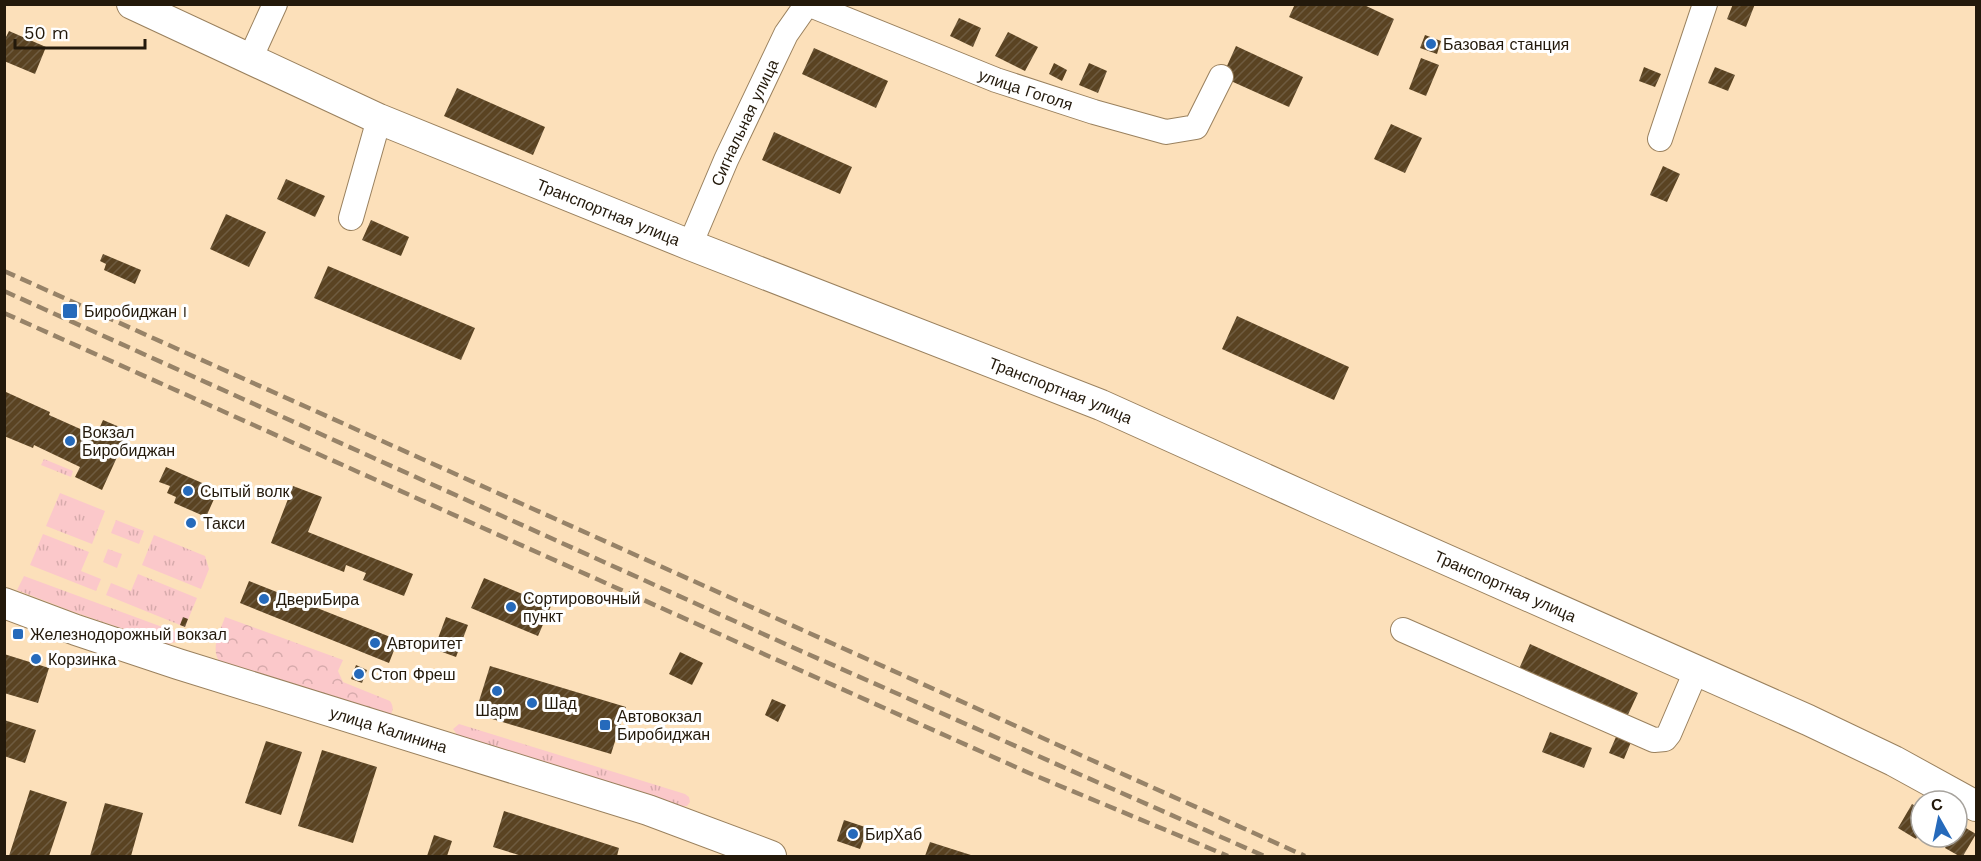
<svg xmlns="http://www.w3.org/2000/svg" width="1981" height="861" viewBox="0 0 1981 861" font-family="'Work Sans',sans-serif">
  <style>
    .grass { fill: url(#grass-tufts) }
    .forest { fill: url(#forest-crowns) }
    .building { fill: url(#building-hatch) }
    .lines { fill: none; stroke-linecap: round; stroke-linejoin: round }
    .minor-casing { stroke: #9a815e; stroke-width: 26 }
    .major-casing { stroke: #9a815e; stroke-width: 32 }
    .minor { stroke: #fff; stroke-width: 24 }
    .major { stroke: #fff; stroke-width: 30 }
    .rail { stroke: #978368; stroke-width: 4.5; stroke-dasharray: 12 6; stroke-linecap: butt }
    .poi-dot { fill: #266abb; stroke: #fff; stroke-width: 2 }
    .labels { text-anchor: middle; stroke-width: 6; stroke-linejoin: round; paint-order: stroke }
    .poi-label { font-size: 16px; fill: #23190b; stroke: #fff; text-anchor: start }
    .street-label { font-size: 16px; fill: #23190b; stroke: #fff }
  </style>
  <defs>
    <pattern id="grass-tufts" width="24" height="20" patternUnits="userSpaceOnUse" patternTransform="scale(1.5)"><rect width="24" height="20" fill="#fbc8ca"/><path d="M3 7l-1-3M5 7V3M7 7l1-3M15 17l-1-3M17 17v-4M19 17l1-3" fill="none" stroke="#d7abac"/></pattern>
    <pattern id="forest-crowns" width="20" height="18" patternUnits="userSpaceOnUse" patternTransform="scale(1.5)"><rect width="20" height="18" fill="#fbc8ca"/><path d="M2 6a3 3 0 1 1 6 0M12 15a3 3 0 1 1 6 0" fill="none" stroke="#d7abac"/></pattern>
    <pattern id="building-hatch" width="6" height="6" patternUnits="userSpaceOnUse" patternTransform="scale(1.5)"><rect width="6" height="6" fill="#5a4322"/><path d="M-1 1l2-2M0 6l6-6M5 7l2-2" fill="none" stroke="#6e5b40"/></pattern>
  </defs>
  <rect width="100%" height="100%" fill="#fce0ba"/>
  <path class="grass" d="M44,459L73,471L71,477L41,465Z
    M60,493L105,511L92,544L46,526Z
    M116,520L144,531L139,544L111,533Z
    M43,534L89,552L81,571L101,579L96,591L30,565Z
    M154,535L205,556L209,569L201,589L142,565Z
    M108,549L122,554L117,568L103,562Z
    M138,574L197,598L185,627L106,595L111,583L131,591Z
    M24,576L184,635L180,641L168,644L71,611L17,590Z
    M459,724L685,794L689,797L690,802L687,806H682L458,736L453,729Z"/>
  <path class="forest" d="M225,617L343,660L338,671L343,682L390,701C394,707 393,710 390,716L221,663C209,651 220,631 225,617Z"/>
  <path class="building" d="M1295,4H1362L1394,19L1378,56L1289,17Z
    M1733,4H1755L1746,27L1727,19Z
    M959,18L981,28L973,47L950,36Z
    M9,31L46,47L35,74L4,61V41Z
    M1008,32L1038,47L1025,71L995,56Z
    M1425,35L1441,41L1437,54L1420,48Z
    M1236,46L1303,77L1289,107L1222,77Z
    M814,48L888,81L876,108L802,74Z
    M1421,58L1439,65L1426,96L1409,89Z
    M1054,63L1067,70L1062,81L1049,74Z
    M1089,63L1107,71L1098,93L1079,85Z
    M1644,67L1661,74L1655,87L1639,81Z
    M1715,67L1735,75L1728,91L1708,83Z
    M457,88L545,127L533,155L444,116Z
    M1391,124L1422,138L1405,173L1374,159Z
    M774,132L852,167L840,194L762,160Z
    M1663,166L1680,174L1667,202L1650,195Z
    M286,179L325,196L315,217L277,199Z
    M226,214L266,232L249,267L210,249Z
    M371,220L409,237L401,256L362,240Z
    M103,254L141,270L135,284L104,270L106,264L100,261Z
    M328,266L475,328L461,360L314,298Z
    M1237,316L1349,367L1334,400L1222,349Z
    M6,392L50,412L49,415L96,436L103,420L129,431L102,490L75,477L80,467L34,445L33,448L4,436V396Z
    M166,467L218,490L206,517L174,503L176,497L167,493L170,486L159,482Z
    M293,486L322,497L308,532L413,574L404,596L363,580L366,573L346,565L344,572L271,543Z
    M484,578L551,606L538,636L471,608Z
    M249,581L398,640L389,663L240,603Z
    M183,617L188,619L185,627L180,625Z
    M446,617L468,625L456,657L434,649Z
    M1530,644L1638,693L1626,719L1519,669Z
    M680,652L703,663L692,685L669,674Z
    M4,654L49,668L38,703L4,693Z
    M356,665L367,670L362,683L351,679Z
    M490,666L626,707L611,754L475,714Z
    M772,699L786,705L778,722L765,715Z
    M4,720L36,730L25,763L4,756Z
    M1619,730L1634,735L1624,759L1609,753Z
    M1550,732L1592,748L1584,768L1542,752Z
    M266,741L302,752L281,815L245,803Z
    M322,750L377,767L353,843L298,826Z
    M30,790L67,802L49,856H9Z
    M105,803L143,813L131,856H90Z
    M1912,804L1921,809V830L1916,839L1898,828Z
    M504,811L619,848L617,856H522L493,847Z
    M844,820L868,828L860,849L837,841Z
    M1959,824L1976,834L1963,856H1959L1945,848L1951,837H1957V827Z
    M434,835L452,841L447,856H427Z
    M930,842L974,856H925Z"/>
  <g class="lines">
    <defs>
      <g id="minor">
        <path id="s1" d="M808,4L996,80L1094,112L1166,132L1196,127L1221,77"/>
        <path d="M250,59L275,4"/>
        <path d="M1660,139L1705,4"/>
        <path d="M351,218L379,119"/>
        <path id="s2" d="M690,245L726,160L786,34L807,4"/>
        <path d="M1403,630L1654,740L1665,739L1669,734L1696,671"/>
      </g>
      <g id="major">
        <path id="s3" d="M132,4L379,119L690,245L1101,405L1323,505L1808,720L1894,761L1976,806"/>
        <path id="s4" d="M4,603L76,630L178,664L648,810L771,856"/>
      </g>
    </defs>
    <use href="#minor" class="minor-casing"/>
    <use href="#major" class="major-casing"/>
    <use href="#minor" class="minor"/>
    <use href="#major" class="major"/>
    <path class="rail" d="M4,271L1305,856
      M4,291L792,647L1264,856
      M4,313L1029,773L1228,856"/>
  </g>
  <g class="poi-dot">
    <circle cx="1431" cy="44" r="6"/>
    <rect x="62" y="303" width="16" height="16" rx="3"/>
    <circle cx="70" cy="441" r="6"/>
    <circle cx="188" cy="491" r="6"/>
    <circle cx="191" cy="523" r="6"/>
    <circle cx="264" cy="599" r="6"/>
    <circle cx="511" cy="607" r="6"/>
    <rect x="12" y="628" width="12" height="12" rx="3"/>
    <circle cx="375" cy="643" r="6"/>
    <circle cx="36" cy="659" r="6"/>
    <circle cx="359" cy="674" r="6"/>
    <circle cx="497" cy="691" r="6"/>
    <circle cx="532" cy="703" r="6"/>
    <rect x="599" y="719" width="12" height="12" rx="3"/>
    <circle cx="853" cy="834" r="6"/>
  </g>
  <g class="labels">
    <g class="poi-label">
      <text x="1443" y="50">Базовая станция</text>
      <text x="84" y="317">Биробиджан I</text>
      <text x="82" y="438">Вокзал<tspan x="82" dy="18">Биробиджан</tspan></text>
      <text x="200" y="497">Сытый волк</text>
      <text x="203" y="529">Такси</text>
      <text x="523" y="604">Сортировочный<tspan x="523" dy="18">пункт</tspan></text>
      <text x="276" y="605">ДвериБира</text>
      <text x="30" y="640">Железнодорожный вокзал</text>
      <text x="387" y="649">Авторитет</text>
      <text x="48" y="665">Корзинка</text>
      <text x="371" y="680">Стоп Фреш</text>
      <text x="544" y="709">Шад</text>
      <text x="497" y="716" text-anchor="middle">Шарм</text>
      <text x="617" y="722">Автовокзал<tspan x="617" dy="18">Биробиджан</tspan></text>
      <text x="865" y="840">БирХаб</text>
    </g>
    <g class="street-label">
      <text dy="6" stroke="none"><textPath href="#s1" startOffset="234">улица Гоголя</textPath></text>
      <text dy="6" stroke="none"><textPath href="#s2" startOffset="134">Сигнальная улица</textPath></text>
      <text dy="6" stroke="none"><textPath href="#s3" startOffset="520">Транспортная улица</textPath></text>
      <text dy="6" stroke="none"><textPath href="#s3" startOffset="1006">Транспортная улица</textPath></text>
      <text dy="6" stroke="none"><textPath href="#s3" startOffset="1492">Транспортная улица</textPath></text>
      <text dy="6" stroke="none"><textPath href="#s4" startOffset="405">улица Калинина</textPath></text>
    </g>
  </g>
  <rect width="1981" height="861" fill="none" stroke="#23190b" stroke-width="12"/>
  <g transform="translate(1939 819) rotate(351)"><circle r="28" fill="#ffffff" stroke="#a7a39d" stroke-width="1.5"/>
  <path d="M0-4.5L10 22L0 15L-10 22Z" fill="#266abb"/>
  <text y="-9" font-size="16" font-weight="bold" text-anchor="middle" fill="#23190b">С</text>
  </g>
  <path d="M15 39v9h130v-9" fill="none" stroke="#23190b" stroke-width="3"/>
  <text x="24" y="39" font-size="18" fill="#23190b" stroke="#ffffff" stroke-width="4.5" paint-order="stroke">50 m</text>
</svg>
